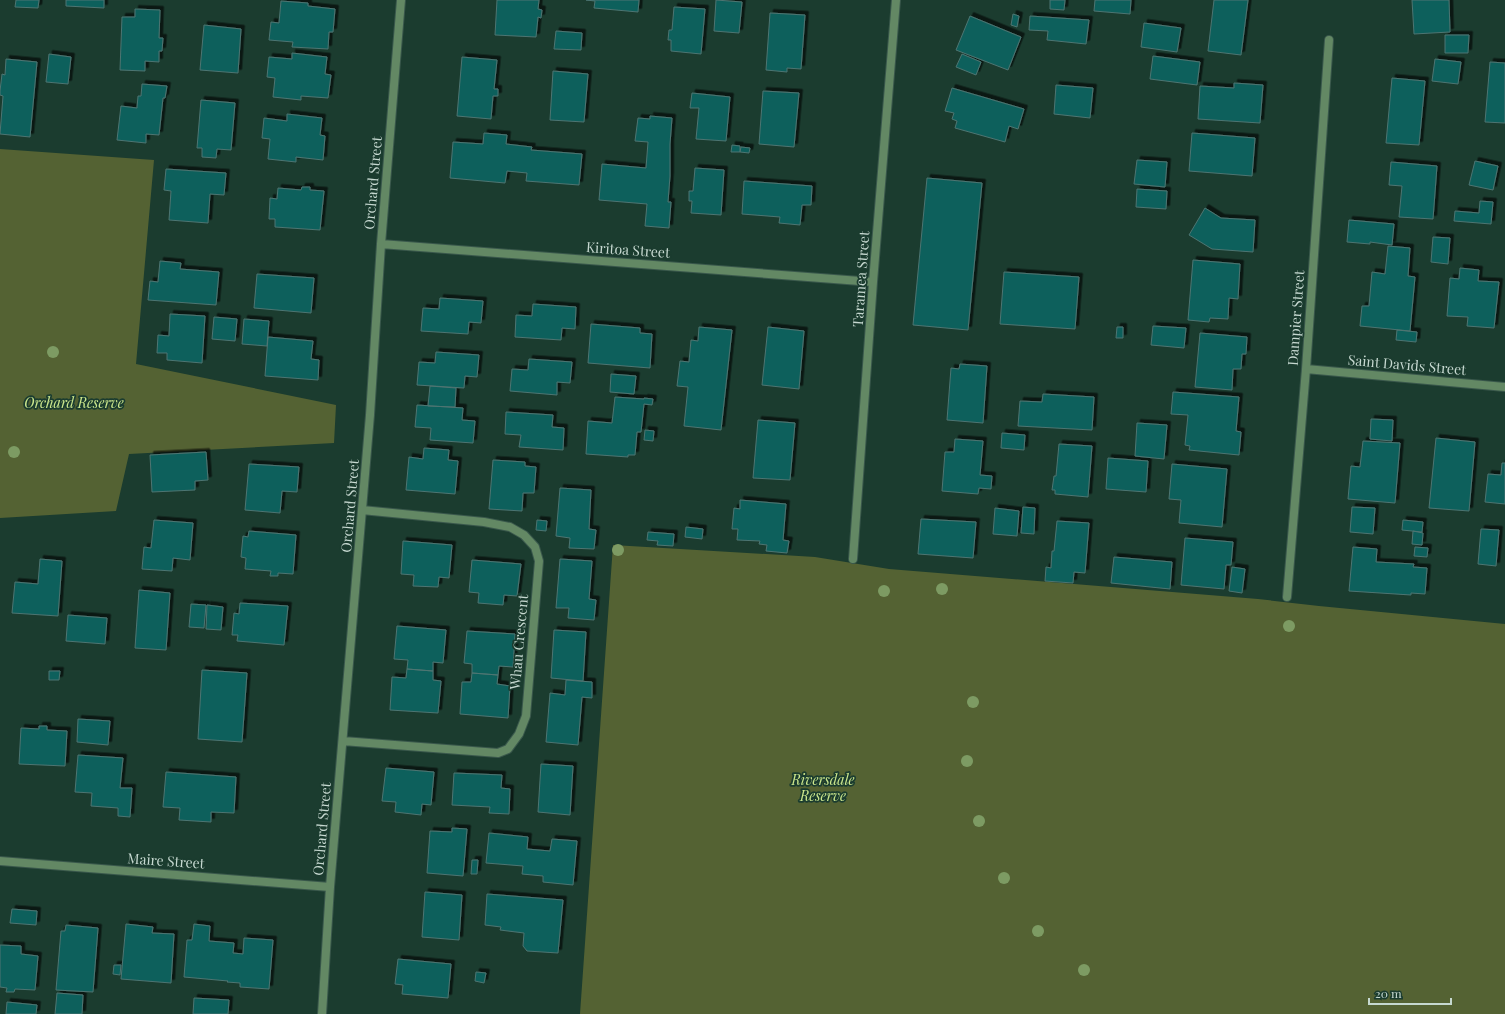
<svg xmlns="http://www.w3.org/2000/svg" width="1505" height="1014" viewBox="0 0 1505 1014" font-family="'Playfair Display',serif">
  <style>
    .green { fill: #546233 }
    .building { fill: #0f605c; stroke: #4d7572; filter: url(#shadow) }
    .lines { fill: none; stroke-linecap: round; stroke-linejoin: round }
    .street-casing { stroke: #3a584c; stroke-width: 10 }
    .street { stroke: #638864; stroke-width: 8 }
    .tree { fill: #7d9b63 }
    .labels { text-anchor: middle; stroke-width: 3.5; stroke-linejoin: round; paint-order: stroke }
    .street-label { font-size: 14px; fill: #c6d8d0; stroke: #1b3c2f }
    .park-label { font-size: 14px; font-style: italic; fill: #cde88d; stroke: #1b3c2f }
  </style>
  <defs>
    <filter id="shadow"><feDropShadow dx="3.5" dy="-3.5" stdDeviation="0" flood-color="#0009"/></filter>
  </defs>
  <rect width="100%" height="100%" fill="#1b3c2f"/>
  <path class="green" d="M0,149L154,160L136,364L336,405L334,443L129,454L116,511L0,518Z
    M613,545L815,557L889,569L1258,599L1319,606L1505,624V1014H580Z"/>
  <path class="building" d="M16,0H39L38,8L15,7Z
    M66,0H104V8L66,6Z
    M497,0H539L538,9L542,10L541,18L538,17L536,37L495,35Z
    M586,0H639L638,12L594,8L595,1Z
    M716,0L742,2L739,33L714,31Z
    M1050,0H1065L1064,10L1050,9Z
    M1095,0H1131L1130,14L1094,11Z
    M1214,0H1248L1241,55L1208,51Z
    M1412,0H1449L1450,32L1414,34Z
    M281,1L308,3V6L335,9L333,32H329L328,49L292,47L293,42L269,40L271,22L279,23Z
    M674,7L705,9L701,54L671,51V40H668L669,30H672Z
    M135,9L160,10L159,38H163L162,51H159V62L145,61V71L120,70L122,17H135Z
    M770,13L805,15L801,69L787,68V72L766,70Z
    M1013,14L1019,16L1017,27L1011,25Z
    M970,16L1021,37L1008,70L956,50Z
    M1030,16L1089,20L1086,44L1047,40L1048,31L1029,30Z
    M1144,23L1181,28L1177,52L1141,47Z
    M204,25L241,29L238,73L200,70Z
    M556,31L582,33L581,50L554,49Z
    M1445,35H1469L1468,53H1445Z
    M292,53L327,57L325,74L331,75L328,98L301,96V100L273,97L275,78L267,77L269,57L292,59Z
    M49,54L71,57L68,84L46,82Z
    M962,54L981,62L976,75L956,67Z
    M1153,56L1200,62L1197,85L1150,79Z
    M462,57L497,60L494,89H498V96H493L491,119L457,116Z
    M6,59L37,62L30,137L0,134L3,96L0,95V91L2,74L5,75Z
    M1435,59L1461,62L1458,84L1432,81Z
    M1490,62L1505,63V123L1485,122Z
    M553,71L588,74L584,122L550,120Z
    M1392,78L1425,81L1419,145L1386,143Z
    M1234,83L1263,85L1260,123L1198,119L1200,86L1234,88Z
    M142,84L167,86L165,98H163L159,135L146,134V143L117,140L121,106L137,108L138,96H141Z
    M1056,85L1093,88L1090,118L1054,114Z
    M952,88L1024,109L1018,129L1009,126L1005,142L955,128L957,121L952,119L954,113L945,111Z
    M763,91L799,93L794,147L759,144Z
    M692,93L730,97L726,141L696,139L699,108H690Z
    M201,100L235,103L231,150L217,149L216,158L202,157V148H197Z
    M287,114L322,118L320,135L325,136L323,160L296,157V162L268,159L270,139L262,138L264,118L287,121Z
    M650,116L672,118L670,144V176L668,202H671L669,228L645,226L647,204L599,200L602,164L646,168L648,142L635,141L638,118L650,119Z
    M484,133L507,135L506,144L532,147L531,150L582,154L579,185L526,181L527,173L507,171L505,183L450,178L453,142L483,144Z
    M1192,133L1255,138L1252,176L1189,171Z
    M732,145L740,146V152H731Z
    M741,147L750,148L749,153L740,152Z
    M1137,160L1167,162L1165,187L1134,184Z
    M1475,161L1498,166L1493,190L1469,185Z
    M1391,162L1437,166L1433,219L1399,217L1402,186L1389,185Z
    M695,168L724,170L721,215L691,213L692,201H689V191H693Z
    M166,169L226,173L224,195L210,194L208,223L169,220L171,191L164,190Z
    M927,178L982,183L968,330L913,325Z
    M744,181L812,186L811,205H802L800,225L779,223L780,217L742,214Z
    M302,187H310V190L324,191L320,230L275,227V219H269L270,198L277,199L278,188L301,190Z
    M1137,189L1167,191L1166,209L1136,207Z
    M1480,201L1493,202L1491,224L1454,221L1455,211L1479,213Z
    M1205,208L1221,218L1255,220L1253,252L1212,249L1189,235Z
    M1349,220L1394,224L1392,245L1370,242V244L1347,242Z
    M1433,237L1450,238L1448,264L1431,262Z
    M1388,246L1410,248L1408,276L1415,277L1410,331L1360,326L1362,306H1369L1372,272L1385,274Z
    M1193,260L1240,264L1238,299L1229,298L1228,319L1210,318L1209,322L1188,320Z
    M160,261L181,263L180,269L219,272L216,305L148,300L150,281L158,282Z
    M1460,268L1479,270L1478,281L1499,282L1494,328L1467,326L1468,317L1447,316L1450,278L1459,279Z
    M1004,272L1079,277L1075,329L1000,324Z
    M257,274L314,278L311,313L254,308Z
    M440,298L483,301L481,323L469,322L468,334L421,331L423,308L439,309Z
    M533,304L576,307L575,329L562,328L561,340L515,337L516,315L532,316Z
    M170,314L205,316L202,363L167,360V353H157L158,335L169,336Z
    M214,317L237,319L235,341L212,339Z
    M244,319L269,321L267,346L242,344Z
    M591,324L640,328V333L652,334L650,368L588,363Z
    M1153,326L1186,328L1184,348L1151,345Z
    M699,327L732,330L721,430L684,426L688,387L677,386L680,361L689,362L691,340L698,341Z
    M768,327L804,331L799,389L762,385Z
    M1117,327H1123V338H1116Z
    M1397,330L1417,332L1416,342L1396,340Z
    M1200,333L1247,337L1246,354H1242L1241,369H1233L1232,390L1195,387Z
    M268,337L313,341L311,359L319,360L318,380L265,376Z
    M436,352L479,355L477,377L465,376L464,388L417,385L419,362L435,363Z
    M529,359L572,362L570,383L557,382V395L510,391L512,369L528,370Z
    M960,364L987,366L983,423L947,420L951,368L959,369Z
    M611,374L636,376L634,394L610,392Z
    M430,386L456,388L455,407L428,406Z
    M1173,392L1239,397L1236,431L1241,432L1239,455L1189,450L1190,446L1185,445L1188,415L1171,414Z
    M1043,394L1094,397L1092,430L1018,426L1020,401L1042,402Z
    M615,397L644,399V398L653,399L652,405L644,404L641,432H637L635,455H628V457L586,454L588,421L612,423Z
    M417,405L463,408L462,420L475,421L473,443L430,440L431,428L415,427Z
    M506,412L553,415L552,427L564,428L563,450L519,447L521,435L505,434Z
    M1371,419L1393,420L1392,441L1370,439Z
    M758,420L795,423L790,480L753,478Z
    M1137,423L1167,425L1164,459L1135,456Z
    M645,430L654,431L653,441L644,440Z
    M1002,433L1025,435L1024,450L1001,448Z
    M1436,438L1475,442L1469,511L1429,508Z
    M955,439L983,441L980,475L992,476L991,489L979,488L978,494L942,491L945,452H954Z
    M1363,441L1400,443L1395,503L1348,499L1351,466L1360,467Z
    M1059,444L1092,446L1088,497L1055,494V490H1052L1054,476H1056Z
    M424,448L449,450L448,460L458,461L455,494L406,490L409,457L423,459Z
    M206,452L208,480L195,481V490L152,492L150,455Z
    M1108,458L1148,461L1146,492L1106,489Z
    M493,460L525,462V466L536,467L534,493H523L522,511L489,509Z
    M1502,463H1505V504L1485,502L1488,474L1501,475Z
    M249,464L299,467L297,492L282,491L280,513L245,510Z
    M1172,464L1227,469L1222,527L1179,523L1181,500L1169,499Z
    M560,488L591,490L589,529L596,530L594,549L569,548L570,538L556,536Z
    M740,500L786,504L783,540L789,541L787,553L766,551L767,545L759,544L760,541L737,540L738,529H732L734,508L740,509Z
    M1023,507L1035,508L1034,534L1021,533Z
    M1352,507L1375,508L1373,534L1350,532Z
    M995,508L1019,511L1017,536L993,534Z
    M921,519L976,522L973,558L918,554Z
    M154,520L193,523L190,560L173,558L172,571L142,569L144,547L151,548Z
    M537,520L547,521L546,531L536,530Z
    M1403,520L1423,522L1422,532L1402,530Z
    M1057,521L1089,523L1085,573L1074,572L1073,583L1045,581L1046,567L1051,568L1052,551H1054Z
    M686,527L703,529L702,539L685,537Z
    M1481,529L1499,530L1496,566L1478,564Z
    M249,531L296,535L293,574L278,573V576H270L271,571L245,569L246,558L241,557L243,536L248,537Z
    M1413,531L1423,533L1422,545L1412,544Z
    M648,532L674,534L673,546L657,545L658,541L647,540Z
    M1185,538L1233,542L1231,565H1226L1224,589L1181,585Z
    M403,541L452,545L449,578L439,577L438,587L413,586L414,575L401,574Z
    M1353,547L1377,549L1376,562L1414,564L1413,567L1427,568L1425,594L1411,593V595L1349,591Z
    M1415,547L1428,548L1427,557L1414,556Z
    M1114,557L1172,562L1170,589L1111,583Z
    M40,559L62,561L58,616L12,613L15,582L38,584Z
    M560,559L592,561L589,599L596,600L594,620L568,618L569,608H556Z
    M472,560L521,564L517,596L504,595L503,605L478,603L479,593L469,592Z
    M1232,567L1245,569L1242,593L1229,591Z
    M139,590L170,593L166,650L135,648Z
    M240,603L288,606L284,645L237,641L238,635H232L234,613L239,614Z
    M191,604L206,605L204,628L189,627Z
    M207,605L223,607L221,630L206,629Z
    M68,615L107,618L105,644L66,641Z
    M397,626L446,630L443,663L433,662V671L407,669L408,660L394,659Z
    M554,630L586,632L583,681L551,678Z
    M467,631L515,634L513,667L499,666L498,675L472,673V664L464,663Z
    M407,669L433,671V680L441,681L438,713L390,710L392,677L406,678Z
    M202,670L247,673L242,742L198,739Z
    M49,671H60L59,680H49Z
    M472,673L498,675L497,684L510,686L508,718L460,714L462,682H471Z
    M566,680L592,682V698L582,697L578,745L546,742L550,693L565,695Z
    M78,719L110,721L108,745L77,742Z
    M39,726H47V730L67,731L65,766L19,764L21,728L39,729Z
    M78,755L123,758L120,788H132L130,817L118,816V808L91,806L92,793L75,792Z
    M541,764L573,766L570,815L538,812Z
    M386,768L434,772L431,805L422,804L421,815L395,812L396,802L382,801Z
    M166,772L236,777L234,813L211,812V822L179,820L180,808L163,807Z
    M454,773L502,775L501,788L510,789L509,814L489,813L490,807L452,805Z
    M452,828L467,829L463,876L427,873L430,831L452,832Z
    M489,833L528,837L527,849L550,851L552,839L577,841L573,885L543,882V876L522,874L523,866L486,863Z
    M472,860H478L477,874H471Z
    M425,892L462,895L459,940L422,937Z
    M487,894L563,900L558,953L527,951L523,946L524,933L500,930L501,927L485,925Z
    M12,909L37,911L36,925L10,923Z
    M126,924L153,927L152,933L174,934L171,983L121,979Z
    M194,924L210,926L209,941L234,943L233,953L243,954L244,938L273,940L269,989L240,987V983L227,982L228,981L184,977L187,940H192Z
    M66,925L98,928L93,992L56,990L61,931H65Z
    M0,945L21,946V954L38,956L35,990L15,989L14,992H6L7,988L0,987Z
    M398,959L451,964L448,998L402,994L403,985L395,984Z
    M114,965H121L120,975L113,974Z
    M476,972L486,973L484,983L475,981Z
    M57,993L83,995L82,1014H55Z
    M194,998L229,1000L228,1014H193Z
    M7,1002L37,1005L36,1014H6Z"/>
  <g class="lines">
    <defs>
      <path id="street" d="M381,244L873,282
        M1306,369L1505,387
        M853,559L873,282L896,0
        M1287,597L1306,369L1329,40
        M343,741L498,753L508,749L519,734L526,716L539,561L535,547L524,535L510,527L484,522L362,510
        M0,861L330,887
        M322,1014L330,887L370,415L381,244L401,0"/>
    </defs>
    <use href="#street" class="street-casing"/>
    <use href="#street" class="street"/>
  </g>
  <g class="tree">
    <circle cx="53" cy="352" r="6"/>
    <circle cx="14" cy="452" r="6"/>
    <circle cx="618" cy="550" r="6"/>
    <circle cx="942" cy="589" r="6"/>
    <circle cx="884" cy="591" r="6"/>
    <circle cx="1289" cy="626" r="6"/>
    <circle cx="973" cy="702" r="6"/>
    <circle cx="967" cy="761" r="6"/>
    <circle cx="979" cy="821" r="6"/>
    <circle cx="1004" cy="878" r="6"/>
    <circle cx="1038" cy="931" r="6"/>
    <circle cx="1084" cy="970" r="6"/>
  </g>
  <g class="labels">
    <g class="street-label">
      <text transform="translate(373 183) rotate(-85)" y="5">Orchard Street</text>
      <text transform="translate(628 250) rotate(4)" y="5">Kiritoa Street</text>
      <text transform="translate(861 279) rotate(-86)" y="5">Taramea Street</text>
      <text transform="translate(1296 318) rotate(-86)" y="5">Dampier Street</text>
      <text transform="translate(1407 365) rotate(5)" y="5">Saint Davids Street</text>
      <text transform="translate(350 506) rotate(-85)" y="5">Orchard Street</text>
      <text transform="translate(519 642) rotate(-85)" y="5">Whau Crescent</text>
      <text transform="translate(322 829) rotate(-85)" y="5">Orchard Street</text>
      <text transform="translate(166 861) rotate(4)" y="5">Maire Street</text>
    </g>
    <g class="park-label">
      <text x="74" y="408">Orchard Reserve</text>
      <text x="823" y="785">Riversdale<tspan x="823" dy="16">Reserve</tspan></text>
    </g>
  </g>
  <path d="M1369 998v6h82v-6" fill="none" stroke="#c6d8d0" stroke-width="2"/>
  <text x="1375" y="998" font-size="12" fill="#c6d8d0" stroke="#1b3c2f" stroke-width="3" paint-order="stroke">20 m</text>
</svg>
